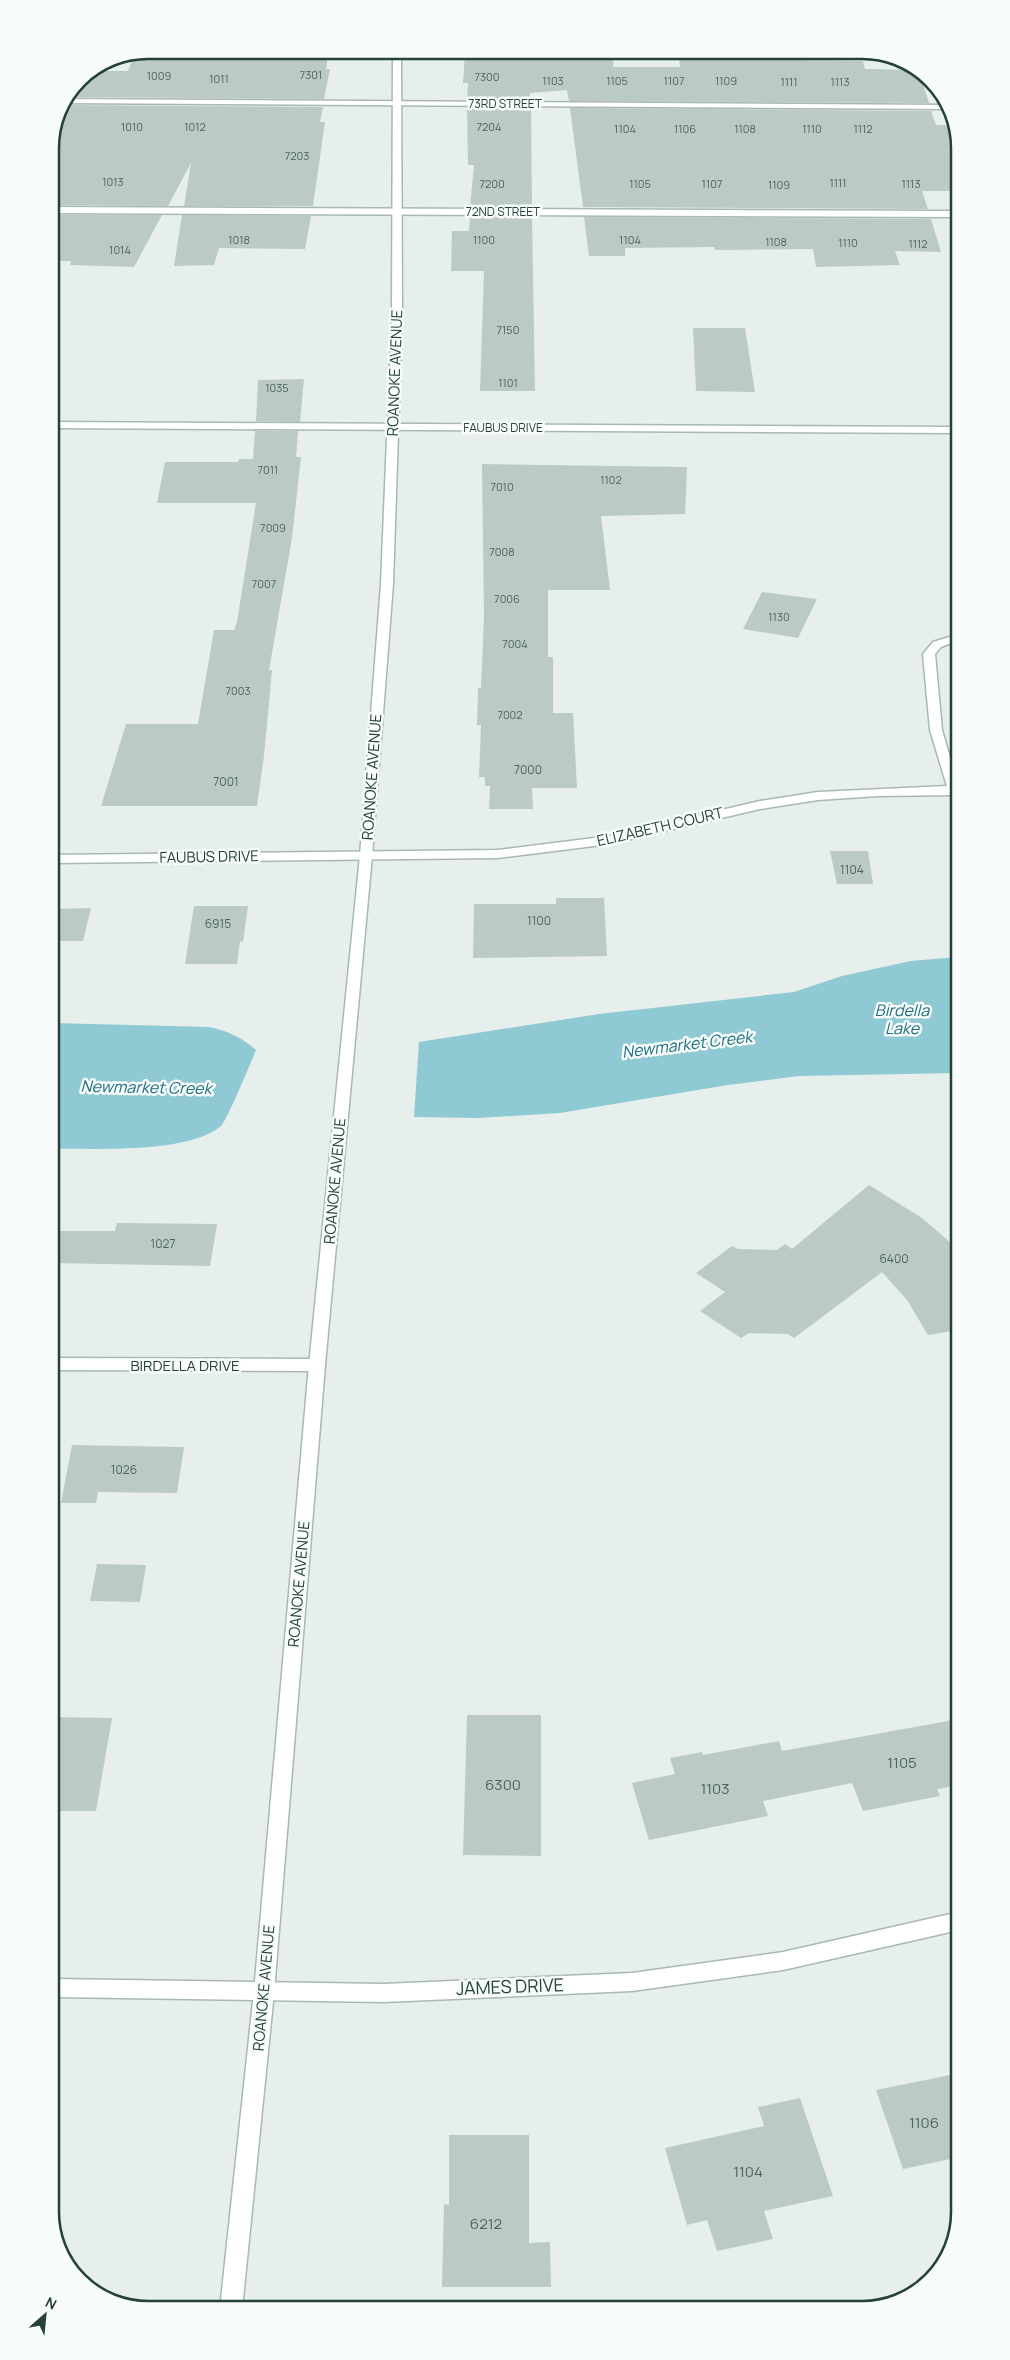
<svg xmlns="http://www.w3.org/2000/svg" width="1010" height="2360" viewBox="0 0 1010 2360" font-family="Manrope,sans-serif">
  <style>
    .water { fill: #8ec9d4 }
    .building { fill: #bbcac4 }
    .lines { fill: none; stroke-linecap: round; stroke-linejoin: round }
    .minor-casing { stroke: #a8b8b2; stroke-width: 3 }
    .tertiary-casing { stroke: #a8b8b2; stroke-width: 3 }
    .minor { fill: #fff; fill-rule: evenodd }
    .tertiary { fill: #fff; fill-rule: evenodd }
    .labels { text-anchor: middle; stroke-width: 5; stroke-linejoin: round; paint-order: stroke }
    .far-number-label { font-size: 11px; fill: #4a645c }
    .far-street-label { font-size: 12px; fill: #24423a; stroke: #f7fbf9 }
    .number-label { font-size: 12px; fill: #4a645c }
    .street-label { font-size: 15px; fill: #24423a; stroke: #f7fbf9 }
    .near-number-label { font-size: 15px; fill: #4a645c }
    .water-label { font-size: 16px; font-style: italic; fill: #1c6f80; stroke: #f7fbf9 }
    .near-street-label { font-size: 18px; fill: #24423a; stroke: #f7fbf9 }
    .rim { fill: none; stroke: #24423a; stroke-width: 2.5 }
  </style>
  <rect width="100%" height="100%" fill="#e6efeb"/>
  <path class="water" d="M957,957V1073L799,1076L728,1085L560,1113L478,1118L414,1117L419,1042L599,1014L794,992L842,976L911,961Z
    M52,1023L209,1027C228,1031 241,1037 256,1050C251,1062 227,1121 221,1126C188,1154 95,1148 53,1149Z"/>
  <path class="building" d="M170,50H329L326,69H330L324,99L66,97L79,78L90,71H128L133,57L167,58Z
    M531,50H614L613,67H680L678,50H791L795,60L863,61L865,69L919,70L929,103L569,101L567,90L530,93V100H467L468,83H463L465,53H511V51Z
    M60,105L323,107L320,122H325L313,206H184L191,163L168,206L50,205V142Z
    M467,108H531L532,207H470L474,165H468Z
    M570,108L931,111L936,125H955V191H922L928,209L583,207Z
    M50,215H162L134,267L70,265L71,261H50Z
    M182,215L311,216L305,249L219,248L214,265L174,266Z
    M470,217H532L535,391H480L484,271H451L452,231H469Z
    M584,217L931,219L941,252L895,251L900,265L816,267L813,249L715,250L714,247L625,248V256H589Z
    M693,328H745L755,392L696,391Z
    M304,379L300,422L256,421L258,380Z
    M255,431H298L296,457H301L292,538L269,670H272L264,756L257,806H101L126,724H198L214,630H234L237,622L256,503H157L165,462H238L239,459H253Z
    M482,464L687,467L685,514L601,516L610,590H548V657H553V713H573L577,788H532L533,809H489L490,786H485V777H479L481,725H477L478,688H481L484,617Z
    M762,592L817,599L798,638L743,629Z
    M830,851H868L873,884H837Z
    M556,898H604L607,956L473,958L474,904H556Z
    M194,906H248L243,942L240,941L237,964H185Z
    M91,908L83,941H52V909Z
    M869,1185L922,1218L958,1249V1330L928,1335L907,1300L882,1272L794,1338L788,1334L749,1333L741,1338L700,1311L725,1292L696,1273L732,1246L738,1249L777,1250L785,1244L792,1249Z
    M117,1223L217,1224L210,1266L53,1263V1231H115Z
    M72,1445L184,1447L177,1493L98,1492L96,1503H61Z
    M97,1564L146,1565L140,1602L90,1601Z
    M467,1715H541V1856L463,1855Z
    M54,1717L112,1718L96,1811H54Z
    M959,1719V1785L937,1789L940,1796L863,1811L852,1783L763,1801L768,1816L649,1840L632,1783L675,1774L670,1758L702,1752L703,1755L779,1741L782,1751Z
    M960,2073V2157L903,2169L876,2090Z
    M800,2098L833,2196L764,2211L773,2239L717,2251L707,2220L687,2225L665,2148L764,2126L758,2107Z
    M449,2135H529V2243L550,2242L551,2287H442L444,2204L449,2205Z"/>
  <g class="lines">
    <defs>
      <path id="minor" d="M64,99L946,105L949,109L61,103Z
        M50,207L955,211V217L50,213Z
        M51,422L956,427V433L51,428Z
        M956,635V641L941,647L935,654L942,730L956,778L957,795L878,796L818,800L760,809L610,844L497,858L52,863V855L497,850L610,836L760,801L818,792L947,786L930,730L923,654L933,642Z
        M53,1358L317,1359L323,1361L325,1365L323,1369L317,1371L53,1370Z
        M959,1912V1930L783,1970L632,1991L384,2002L55,1997V1979L384,1984L632,1973L783,1952Z"/>
      <path id="tertiary" d="M393,50H401L402,315L393,584L372,856L325,1365L274,1992L242,2309H220L254,1992L309,1365L360,856L381,584L392,315Z"/>
    </defs>
    <use href="#minor" class="minor-casing"/>
    <use href="#tertiary" class="tertiary-casing"/>
    <use href="#minor" class="minor"/>
    <use href="#tertiary" class="tertiary"/>
  </g>
  <g class="labels">
    <g class="far-number-label">
      <text x="311" y="79">7301</text>
      <text x="159" y="80">1009</text>
      <text x="487" y="81">7300</text>
      <text x="219" y="83">1011</text>
      <text x="553" y="85">1103</text>
      <text x="617" y="85">1105</text>
      <text x="674" y="85">1107</text>
      <text x="726" y="85">1109</text>
      <text x="789" y="86">1111</text>
      <text x="840" y="86">1113</text>
      <text x="132" y="131">1010</text>
      <text x="195" y="131">1012</text>
      <text x="489" y="131">7204</text>
      <text x="625" y="133">1104</text>
      <text x="685" y="133">1106</text>
      <text x="745" y="133">1108</text>
      <text x="812" y="133">1110</text>
      <text x="863" y="133">1112</text>
      <text x="297" y="160">7203</text>
      <text x="113" y="186">1013</text>
      <text x="838" y="187">1111</text>
      <text x="492" y="188">7200</text>
      <text x="640" y="188">1105</text>
      <text x="712" y="188">1107</text>
      <text x="911" y="188">1113</text>
      <text x="779" y="189">1109</text>
      <text x="239" y="244">1018</text>
      <text x="484" y="244">1100</text>
      <text x="630" y="244">1104</text>
      <text x="776" y="246">1108</text>
      <text x="848" y="247">1110</text>
      <text x="918" y="248">1112</text>
      <text x="120" y="254">1014</text>
      <text x="508" y="334">7150</text>
      <text x="508" y="387">1101</text>
      <text x="277" y="392">1035</text>
      <text x="268" y="474">7011</text>
      <text x="611" y="484">1102</text>
      <text x="502" y="491">7010</text>
      <text x="273" y="532">7009</text>
      <text x="502" y="556">7008</text>
      <text x="264" y="588">7007</text>
      <text x="507" y="603">7006</text>
      <text x="779" y="621">1130</text>
      <text x="515" y="648">7004</text>
      <text x="238" y="695">7003</text>
      <text x="510" y="719">7002</text>
    </g>
    <g class="far-street-label">
      <text x="505" y="108">73RD STREET</text>
      <text x="503" y="216">72ND STREET</text>
      <text x="503" y="432">FAUBUS DRIVE</text>
    </g>
    <g class="number-label">
      <text x="528" y="774">7000</text>
      <text x="226" y="786">7001</text>
      <text x="852" y="874">1104</text>
      <text x="539" y="925">1100</text>
      <text x="218" y="928">6915</text>
      <text x="163" y="1248">1027</text>
      <text x="894" y="1263">6400</text>
      <text x="124" y="1474">1026</text>
    </g>
    <g class="street-label">
      <text transform="translate(395 373) rotate(-88)" y="5">ROANOKE AVENUE</text>
      <text transform="translate(372 777) rotate(-86)" y="5">ROANOKE AVENUE</text>
      <text transform="translate(660 827) rotate(-13)" y="5">ELIZABETH COURT</text>
      <text transform="translate(209 857) rotate(-1)" y="5">FAUBUS DRIVE</text>
      <text transform="translate(335 1181) rotate(-85)" y="5">ROANOKE AVENUE</text>
      <text x="185" y="1371">BIRDELLA DRIVE</text>
      <text transform="translate(299 1584) rotate(-85)" y="5">ROANOKE AVENUE</text>
      <text transform="translate(264 1988) rotate(-85)" y="5">ROANOKE AVENUE</text>
    </g>
    <g class="near-number-label">
      <text x="902" y="1768">1105</text>
      <text x="503" y="1790">6300</text>
      <text x="715" y="1794">1103</text>
      <text x="924" y="2128">1106</text>
      <text x="748" y="2177">1104</text>
      <text x="486" y="2229">6212</text>
    </g>
    <g class="water-label">
      <text x="902" y="1016">Birdella<tspan x="902" dy="18">Lake</tspan></text>
      <text transform="translate(687 1044) rotate(-7)" y="6">Newmarket Creek</text>
      <text transform="translate(146 1087) rotate(1)" y="6">Newmarket Creek</text>
    </g>
    <g class="near-street-label">
      <text transform="translate(510 1987) rotate(-2)" y="6">JAMES DRIVE</text>
    </g>
  </g>
  <path d="M0 0H1010V2360H0ZM148 59H862A89 89 0 0 1 951 148V2212A89 89 0 0 1 862 2301H148A89 89 0 0 1 59 2212V148A89 89 0 0 1 148 59Z" fill="#f7fbf9" fill-rule="evenodd"/>
  <path class="rim" d="M148 59H862A89 89 0 0 1 951 148V2212A89 89 0 0 1 862 2301H148A89 89 0 0 1 59 2212V148A89 89 0 0 1 148 59Z"/>
  <g transform="translate(45 2315) rotate(27)" stroke="#f7fbf9" stroke-width="4" paint-order="stroke">
  <path d="M0-4L9 19L0 12L-9 19Z" fill="#24423a"/>
  <text y="-8" font-size="14" font-weight="bold" text-anchor="middle" fill="#24423a">N</text>
  </g>
</svg>
